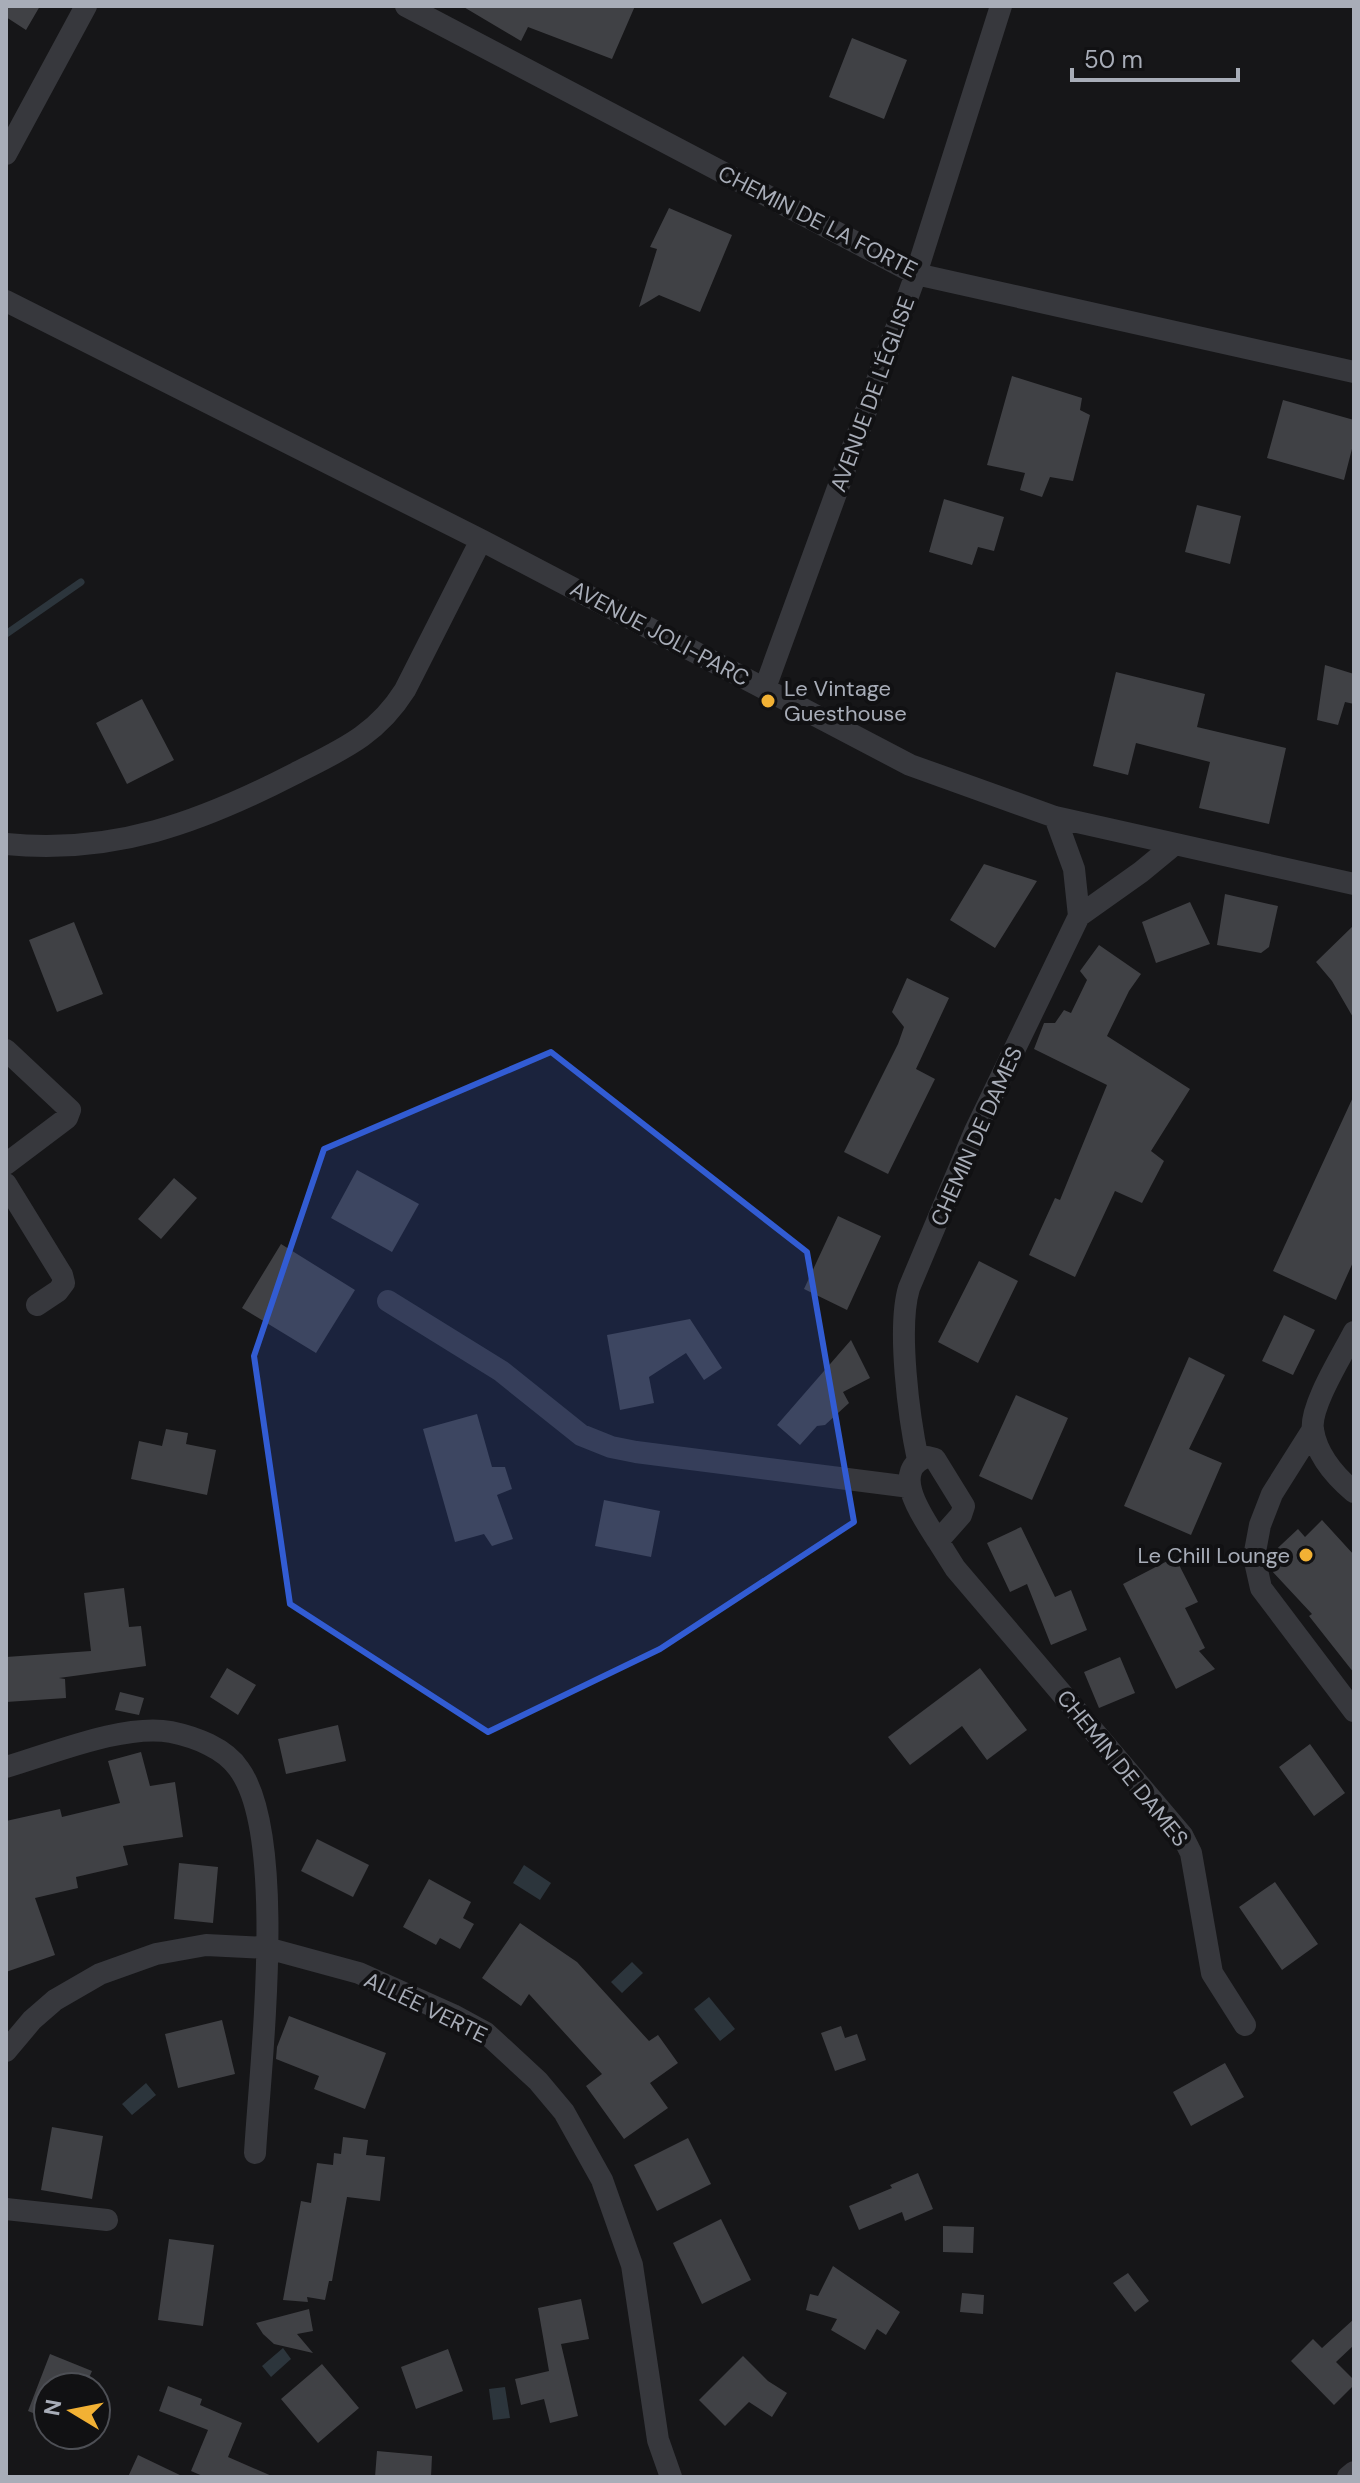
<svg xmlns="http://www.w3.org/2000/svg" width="1360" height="2483" viewBox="0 0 1360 2483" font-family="'DM Sans',sans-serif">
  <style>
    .water { fill: #2c353c }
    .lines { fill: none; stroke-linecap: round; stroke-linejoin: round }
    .stream { stroke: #2c353c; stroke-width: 7 }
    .building { fill: #404145 }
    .minor { stroke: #37383d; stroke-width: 22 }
    .marked { fill: #325cd3; fill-opacity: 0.2; stroke: #325cd3; stroke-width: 6; stroke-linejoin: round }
    .poi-dot { fill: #f2b134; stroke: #111113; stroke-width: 3 }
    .labels { text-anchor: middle; stroke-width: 8; stroke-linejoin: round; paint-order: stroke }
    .street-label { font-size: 22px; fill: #a8adb8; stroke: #111113 }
    .poi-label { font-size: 22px; fill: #a8adb8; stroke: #111113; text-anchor: start }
  </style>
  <rect width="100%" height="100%" fill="#161618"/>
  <path class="water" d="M524,1865L551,1883L540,1900L513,1883Z
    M632,1962L643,1973L622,1993L611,1982Z
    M709,1997L735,2029L720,2041L694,2009Z
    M146,2083L156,2095L132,2115L122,2104Z
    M283,2348L291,2359L271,2377L262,2366Z
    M505,2387L510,2418L493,2420L489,2389Z"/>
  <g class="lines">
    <path class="stream" d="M6,634L81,582"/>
  </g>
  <path class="building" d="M6,6H40L26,30L6,17Z
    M462,6H635L612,59L528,27L521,41Z
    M852,38L907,60L884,119L829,97Z
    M669,208L732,235L700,312L659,295L639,307L657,249L650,247Z
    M1012,376L1082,398L1080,410L1090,415L1073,481L1050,477L1042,497L1020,490L1025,473L987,465Z
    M1283,400L1354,420V441L1344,480L1267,458Z
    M944,499L1004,517L994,551L978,547L972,565L929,552Z
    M1197,505L1241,516L1230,564L1185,552Z
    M1325,665L1354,674V704L1345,702L1338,725L1317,720Z
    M1116,672L1205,694L1197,727L1286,748L1269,824L1199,808L1210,762L1136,743L1128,775L1093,766Z
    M142,699L174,760L127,784L96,723Z
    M984,864L1037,881L995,948L950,920Z
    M1225,894L1278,906L1269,947L1261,953L1217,945Z
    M1190,902L1210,944L1156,963L1142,922Z
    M74,922L103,994L57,1012L29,940Z
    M1354,925V1019L1332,981L1316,962Z
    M1099,945L1141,974L1129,991L1107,1036L1190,1089L1151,1151L1164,1161L1142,1203L1115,1191L1075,1277L1029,1255L1055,1198L1060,1200L1107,1085L1034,1049L1044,1023H1055L1064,1010L1071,1013L1087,980L1080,971Z
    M907,978L949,998L916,1069L935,1079L888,1174L844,1152L898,1044L904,1027L892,1012Z
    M1354,1095V1260L1336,1300L1273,1271Z
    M357,1170L419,1204L392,1252L331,1218Z
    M174,1178L197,1198L161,1239L138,1219Z
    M838,1216L881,1236L847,1310L804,1289Z
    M281,1244L355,1290L316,1353L242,1308Z
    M979,1261L1018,1281L978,1363L938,1342Z
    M1284,1315L1315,1330L1293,1375L1262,1361Z
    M690,1319L722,1368L704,1380L686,1353L649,1377L654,1403L620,1410L607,1335Z
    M851,1340L870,1378L843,1392L849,1403L825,1425L817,1426L800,1445L777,1425Z
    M1189,1357L1225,1375L1189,1449L1222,1463L1191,1535L1124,1506Z
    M1016,1395L1068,1418L1032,1500L979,1476Z
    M477,1414L492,1467H505L512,1489L497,1495L513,1539L492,1546L484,1534L455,1542L423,1429Z
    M166,1429L188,1433L186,1444L216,1450L207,1495L131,1479L139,1441L162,1446Z
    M604,1500L660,1511L651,1557L595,1546Z
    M1322,1520L1354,1555V1673L1309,1616L1312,1614L1271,1570L1268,1557L1298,1529L1305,1537Z
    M1021,1527L1055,1597L1071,1590L1087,1630L1051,1645L1027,1584L1010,1592L987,1543Z
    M1175,1557L1198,1602L1185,1608L1205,1648L1199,1651L1215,1669L1176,1689L1123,1584Z
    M124,1588L129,1627L141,1626L146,1666L59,1678L65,1679L66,1698L6,1702V1657L91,1651L84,1593Z
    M1120,1657L1135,1693L1099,1708L1084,1672Z
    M227,1668L256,1685L238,1715L210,1697Z
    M980,1668L1027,1730L987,1760L962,1726L910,1765L888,1737Z
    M120,1692L144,1698L139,1715L115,1710Z
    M338,1725L346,1761L286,1774L278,1739Z
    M1310,1744L1345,1793L1314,1816L1279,1767Z
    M141,1752L150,1786L175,1782L183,1837L123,1846L128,1865L76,1877L78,1888L35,1898L55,1955L6,1972V1821L60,1809L62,1817L120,1803L108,1761Z
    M317,1839L369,1865L353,1897L301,1871Z
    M179,1863L218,1867L213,1923L174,1919Z
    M429,1879L471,1902L463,1918L474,1924L460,1949L440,1938L436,1945L403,1927Z
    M1275,1882L1318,1944L1282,1970L1239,1907Z
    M520,1923L577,1962L649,2041L658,2035L678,2063L650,2083L668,2108L624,2139L586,2086L602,2074L529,1994L521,2006L482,1978Z
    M289,2016L386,2053L365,2109L314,2089L319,2076L276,2059L277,2047Z
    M222,2020L235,2074L178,2088L165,2034Z
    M841,2026L845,2038L857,2034L866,2060L835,2071L821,2033Z
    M1225,2063L1244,2097L1191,2126L1173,2092Z
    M52,2127L103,2136L92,2199L41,2190Z
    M343,2137L368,2140L366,2155L385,2157L380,2201L347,2197L332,2281H329L325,2300L307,2297L308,2302L283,2300L301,2201L311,2203L317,2163L333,2165L334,2153L341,2154Z
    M688,2138L711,2184L657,2211L634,2165Z
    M918,2173L933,2209L905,2221L902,2212L859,2230L849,2206L892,2188L890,2185Z
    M721,2219L751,2280L702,2304L673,2243Z
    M943,2226L974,2227L973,2253L943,2252Z
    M169,2239L214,2245L203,2326L158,2320Z
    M833,2266L900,2312L886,2335L877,2329L865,2350L831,2330L837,2319L806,2310L810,2294L818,2296Z
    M1128,2273L1149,2301L1135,2312L1113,2283Z
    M962,2293L984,2295L983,2314L960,2312Z
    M581,2299L589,2339L561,2344L578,2416L550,2423L544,2399L521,2405L515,2379L549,2371L538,2308Z
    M309,2309L313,2331L297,2334L313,2353L274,2344L263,2334L256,2323Z
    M1354,2319V2345L1336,2362L1354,2380V2385L1334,2405L1291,2361L1313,2339L1322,2348Z
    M448,2349L463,2391L416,2409L401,2367Z
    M50,2354L92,2371L85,2387H48V2419L28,2411Z
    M743,2356L768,2381L787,2393L772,2417L749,2402L725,2426L699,2400Z
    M322,2364L359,2408L318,2443L281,2399Z
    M168,2386L202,2399L200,2405L242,2423L228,2457L274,2477H205L191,2471L208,2430L159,2411Z
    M377,2451L432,2456L431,2477H375Z
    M138,2455L184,2477H128Z"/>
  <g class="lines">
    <path class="minor" d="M406,6L916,274L1354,372
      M6,154L86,6
      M6,301L481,540L910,765L1055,817L1354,884
      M765,688L916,274L1001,6
      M1055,817L1074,869L1079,916
      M6,844C113,855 201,822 294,774C341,750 376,736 405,690L481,540
      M6,1050L70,1110L67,1118L6,1164
      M6,1184L62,1275L64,1283L58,1291L37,1305
      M388,1301L501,1371L581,1435L611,1447L636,1452L910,1487
      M1354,1332C1343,1354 1309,1407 1313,1430C1317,1456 1335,1476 1354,1492
      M1313,1429L1272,1494L1260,1525L1254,1557L1261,1588L1354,1711
      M927,1457L935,1459L964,1506L961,1515L938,1541C925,1520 888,1471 927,1457Z
      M918,1460C909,1418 897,1328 909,1288L975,1131L1079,916L1141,872L1175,844
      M938,1541L955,1568L1182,1835L1191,1853L1212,1973L1245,2025
      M6,1767C51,1754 125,1723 171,1732C195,1737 225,1748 239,1769C288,1836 260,2066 255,2153
      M6,2051L32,2020L55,2000L100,1974L156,1954L206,1945L267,1948L359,1973L453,2015L486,2033L538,2081L564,2112L602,2180L632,2265L658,2440L671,2477
      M6,2209L107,2220
      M1348,2477L1354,2472"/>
  </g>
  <path class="marked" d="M551,1052L807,1252L854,1522L660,1649L488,1732L290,1604L254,1356L324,1149Z"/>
  <g class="poi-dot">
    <circle cx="768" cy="701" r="8"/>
    <circle cx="1306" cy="1555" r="8"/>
  </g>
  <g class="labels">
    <g class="street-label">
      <text transform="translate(818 221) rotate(27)" y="8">CHEMIN DE LA FORTE</text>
      <text transform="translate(872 394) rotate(-70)" y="8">AVENUE DE L'ÉGLISE</text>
      <text transform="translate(660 633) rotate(28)" y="8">AVENUE JOLI-PARC</text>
      <text transform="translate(976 1136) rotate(-66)" y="8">CHEMIN DE DAMES</text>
      <text transform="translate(1123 1768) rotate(51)" y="8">CHEMIN DE DAMES</text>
      <text transform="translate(426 2007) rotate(26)" y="8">ALLÉE VERTE</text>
    </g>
    <g class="poi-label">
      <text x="784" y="696">Le Vintage<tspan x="784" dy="25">Guesthouse</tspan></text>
      <text x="1290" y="1563" text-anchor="end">Le Chill Lounge</text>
    </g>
  </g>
  <rect width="1360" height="2483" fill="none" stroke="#a8adb8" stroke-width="16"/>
  <g transform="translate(72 2411) rotate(280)"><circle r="38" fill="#111113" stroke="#4d4f55" stroke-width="2"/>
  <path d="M0-6L14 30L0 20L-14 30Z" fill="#f2b134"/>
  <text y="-12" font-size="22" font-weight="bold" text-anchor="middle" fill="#a8adb8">N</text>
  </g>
  <path d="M1072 68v12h166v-12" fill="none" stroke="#a8adb8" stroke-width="4"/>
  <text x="1084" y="68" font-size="24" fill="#a8adb8" stroke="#111113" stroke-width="6" paint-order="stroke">50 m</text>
</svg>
